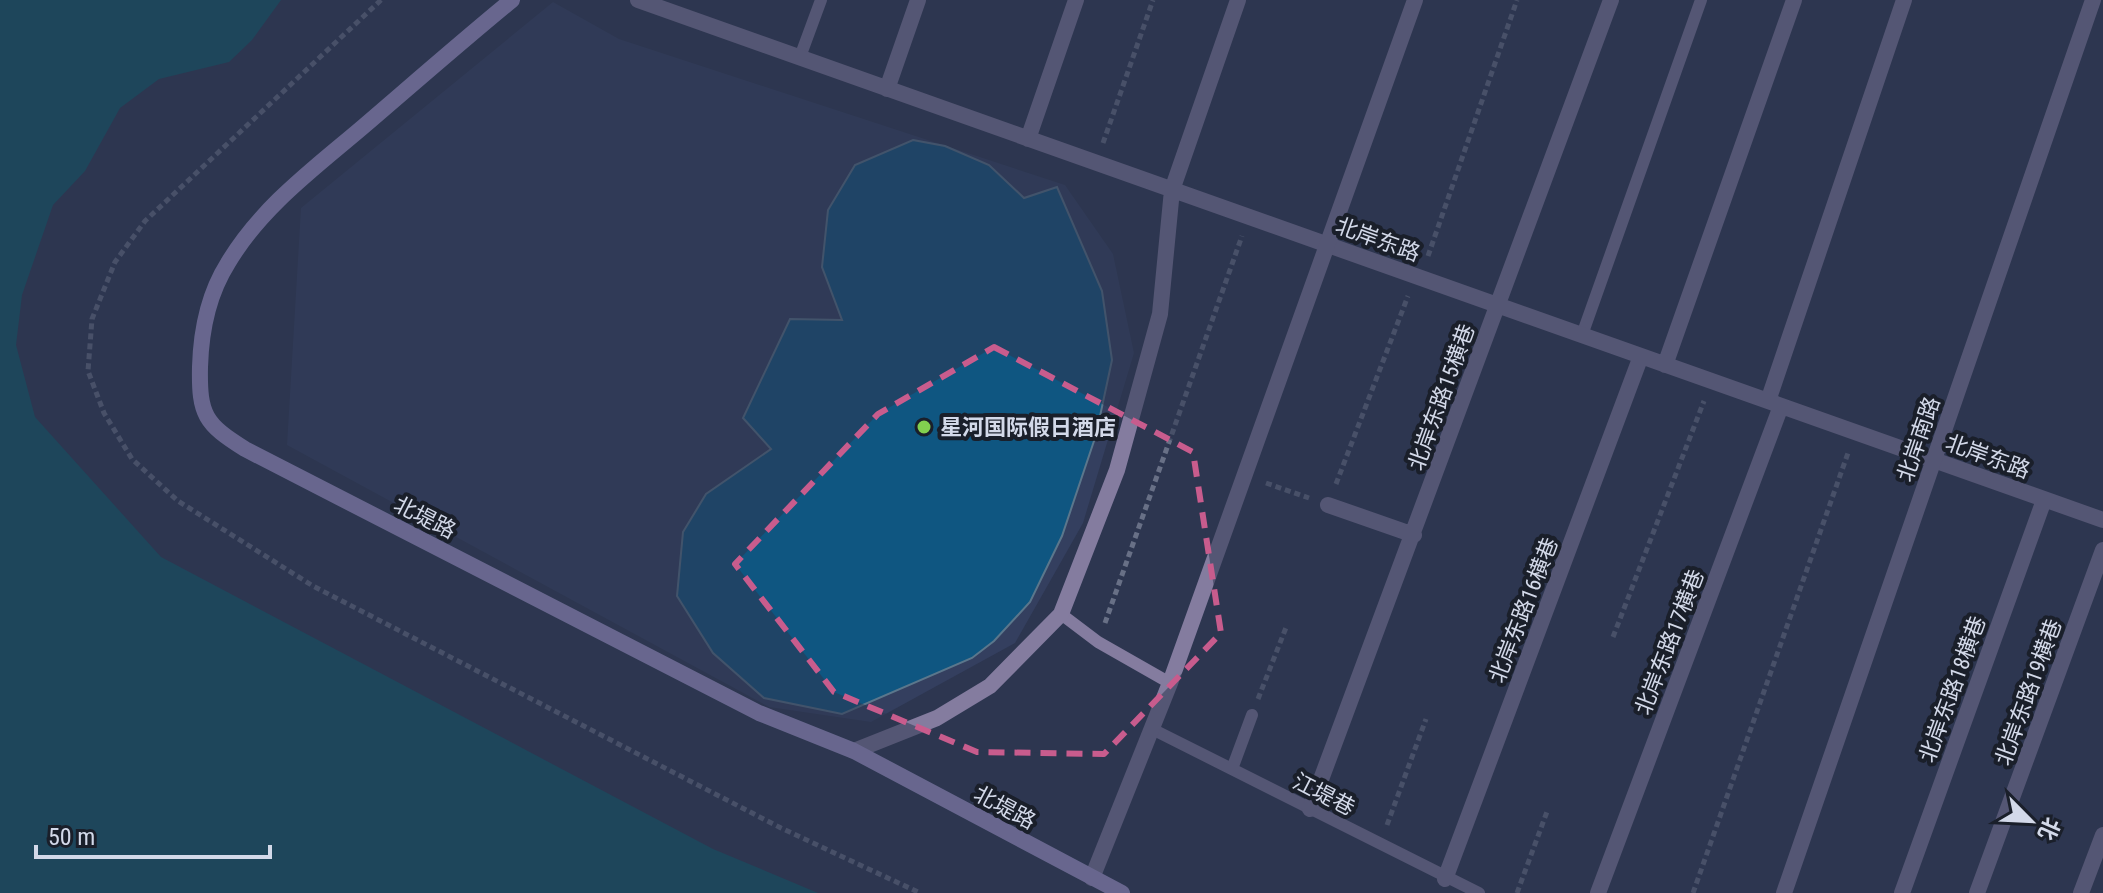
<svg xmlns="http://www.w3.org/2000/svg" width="2103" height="893" viewBox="0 0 2103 893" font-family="'Roboto Condensed','Noto Sans SC',sans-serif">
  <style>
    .built { fill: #343f5f }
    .water { fill: #0c5969 }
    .building { fill: #0f5681; stroke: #5b778c; stroke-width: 2 }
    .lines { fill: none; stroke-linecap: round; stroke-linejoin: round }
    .path { stroke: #687086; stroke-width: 5; stroke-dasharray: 6 4; stroke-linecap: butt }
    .service { stroke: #847c9f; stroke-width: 12 }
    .minor { stroke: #847c9f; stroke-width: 16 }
    .tertiary { stroke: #847c9f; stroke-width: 16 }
    .secondary { stroke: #afa1da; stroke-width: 16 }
    .marked { fill: none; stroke: #c85c8d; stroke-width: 6; stroke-dasharray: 16 10; stroke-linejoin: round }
    .poi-dot { fill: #82d04f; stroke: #1a1f2a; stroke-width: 3 }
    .labels { text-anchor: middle; stroke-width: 8; stroke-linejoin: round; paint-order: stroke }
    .street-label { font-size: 22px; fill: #d3d9e9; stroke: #1a1f2a }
    .poi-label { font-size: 22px; font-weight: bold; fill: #d3d9e9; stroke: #1a1f2a; text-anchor: start }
  </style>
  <rect width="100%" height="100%" fill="#2d3650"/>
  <path class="built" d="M553,2L619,39L1065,185L1113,254L1134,353L1083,523L1015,643L871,722L769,707L287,445L301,208Z"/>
  <path class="water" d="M0,0H281L252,40L229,62L159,79L120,108L85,171L53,205L22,295L16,345L35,417L161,557L713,849L818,893H0Z"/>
  <path class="building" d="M913,140L945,146L989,165L1024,198L1057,187L1102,291L1112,360L1096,435L1062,536L1030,602L994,641L972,658L842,714L764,698L713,653L677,596L683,532L706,494L771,449L743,418L790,319L842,320L822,267L828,210L855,165Z"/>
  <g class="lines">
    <path class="path" d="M381,0L145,221L115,262L92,319L88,371L104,413L132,459L178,501L313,586L781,828L920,893
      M1103,143L1153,0
      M1428,256L1517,0
      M1266,483L1309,498
      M1336,484L1408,296
      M1105,623L1242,236
      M1613,637L1704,401
      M1258,699L1287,625
      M1387,825L1426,719
      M1517,893L1548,809
      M1693,893L1848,453"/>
    <path class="service" d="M800,57L821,0
      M1582,335L1701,0
      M1061,614L1098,642L1170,683
      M1152,729L1479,893
      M1232,769L1252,715"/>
    <path class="minor" d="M638,0L2103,520
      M887,89L918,0
      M1028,139L1076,0
      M1665,365L1794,0
      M1768,401L1904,0
      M1328,505L1414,535
      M854,751L937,718L990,686L1061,614L1117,470L1160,314L1172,190L1238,0
      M1310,809L1611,0
      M1445,879L1641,356
      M1598,893L1781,406
      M1902,893L2044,500
      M1977,893L2103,550
      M2081,893L2103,835"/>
    <path class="tertiary" d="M1092,878L1170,683L1415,0
      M1784,893L2093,0"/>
    <path class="secondary" d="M512,0C462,41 413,84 364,126C316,167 261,207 228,263C209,293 201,331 200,367C199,415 205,424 245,449L759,713L854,751L1122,893"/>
  </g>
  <path d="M0 0H2103V893H0ZM994,347L1193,452L1221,633L1104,754L977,752L834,692L735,564L878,414Z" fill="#2d3650" fill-opacity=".55" fill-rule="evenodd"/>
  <path class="marked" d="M994,347L1193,452L1221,633L1104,754L977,752L834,692L735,564L878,414Z"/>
  <circle class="poi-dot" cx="924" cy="427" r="8"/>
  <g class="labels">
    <g class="street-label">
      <text transform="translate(1378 239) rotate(20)" y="8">北岸东路</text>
      <text transform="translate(1441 397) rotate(-70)" y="8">北岸东路15横巷</text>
      <text transform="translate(1918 439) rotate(-71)" y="8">北岸南路</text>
      <text transform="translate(1988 456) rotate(20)" y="8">北岸东路</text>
      <text transform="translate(425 517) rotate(27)" y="8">北堤路</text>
      <text transform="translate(1523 610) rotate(-69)" y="8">北岸东路16横巷</text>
      <text transform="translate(1669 642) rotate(-69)" y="8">北岸东路17横巷</text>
      <text transform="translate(1952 689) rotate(-70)" y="8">北岸东路18横巷</text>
      <text transform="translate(2028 692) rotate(-70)" y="8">北岸东路19横巷</text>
      <text transform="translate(1324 794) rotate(27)" y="8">江堤巷</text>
      <text transform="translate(1005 807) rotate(28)" y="8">北堤路</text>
    </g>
    <g class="poi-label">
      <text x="940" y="435">星河国际假日酒店</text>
    </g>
  </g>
  <g transform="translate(2031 821) rotate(114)" stroke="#1a1f2a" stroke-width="6" paint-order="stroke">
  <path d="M0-6L14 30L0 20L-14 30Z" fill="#d3d9e9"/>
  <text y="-12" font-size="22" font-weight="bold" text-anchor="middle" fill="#d3d9e9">北</text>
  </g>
  <path d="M36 845v12h234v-12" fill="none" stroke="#d3d9e9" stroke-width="4"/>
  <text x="48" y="845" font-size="24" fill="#d3d9e9" stroke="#1a1f2a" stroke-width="6" paint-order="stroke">50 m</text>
</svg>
